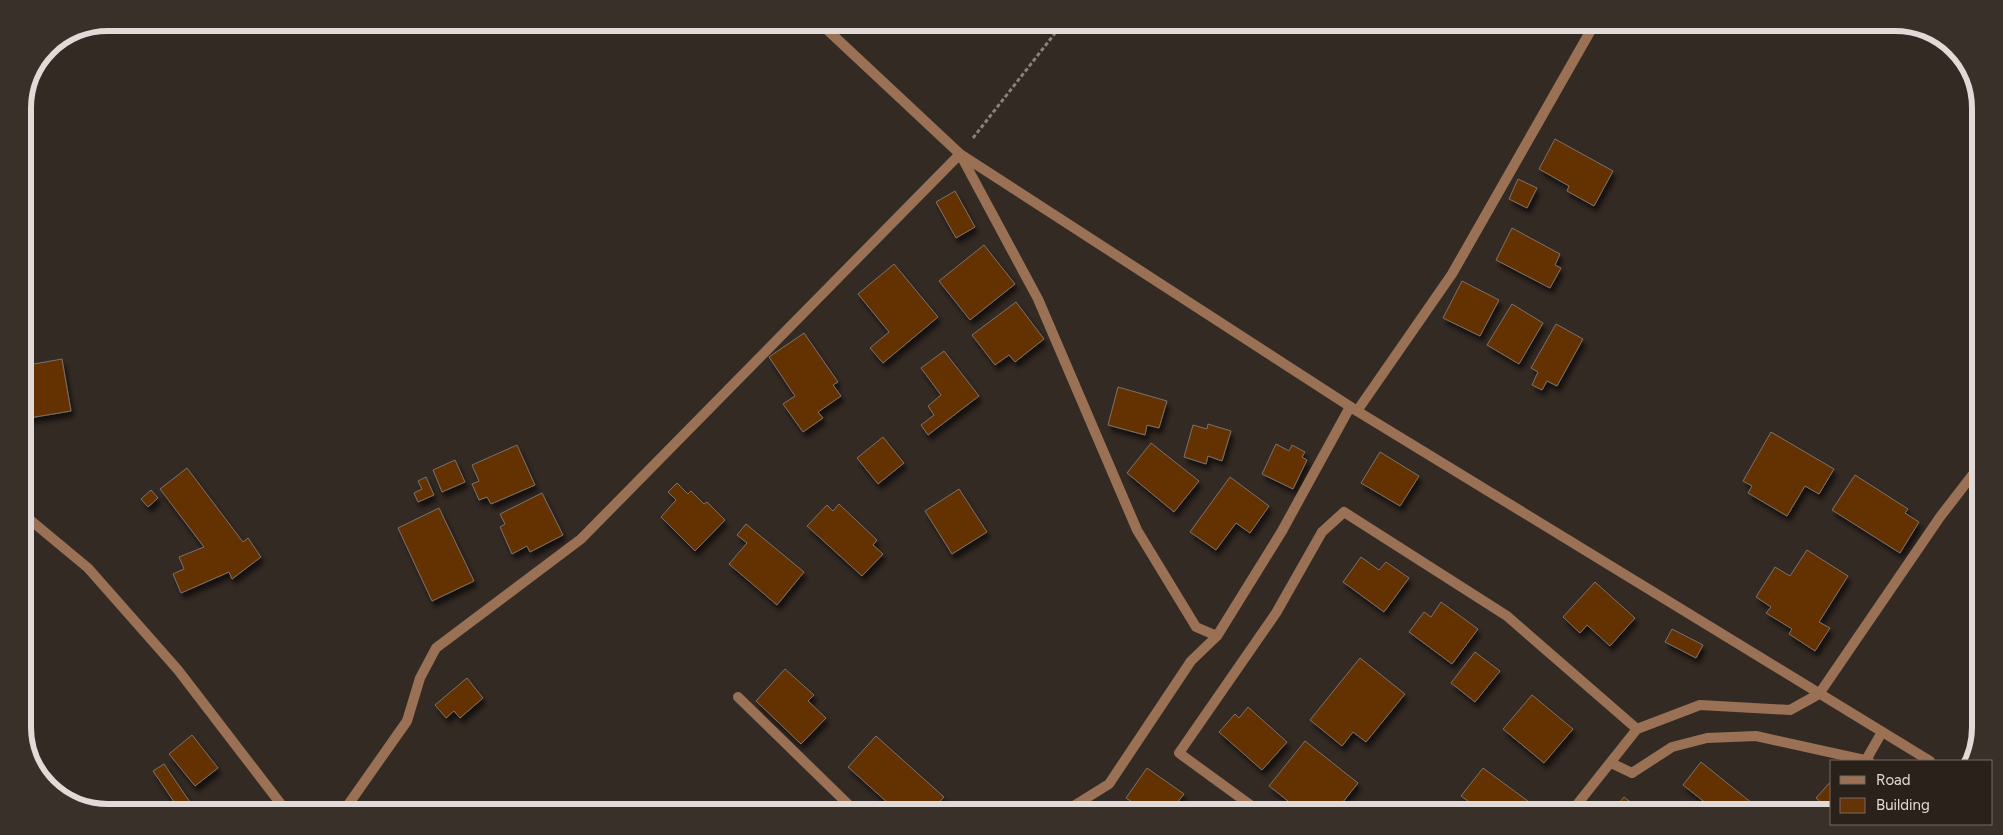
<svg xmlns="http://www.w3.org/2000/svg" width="2003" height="835" viewBox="0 0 2003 835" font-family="Figtree,sans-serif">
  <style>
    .building { fill: #643306; stroke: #7c7068; filter: url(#shadow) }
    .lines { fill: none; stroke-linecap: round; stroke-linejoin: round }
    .path { stroke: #8a817c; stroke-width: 3; stroke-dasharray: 4 2.5; stroke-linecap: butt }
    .lane { stroke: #9a7154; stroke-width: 10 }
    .street { stroke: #9a7154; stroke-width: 10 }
    .rim { fill: none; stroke: #e1dad6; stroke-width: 6 }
  </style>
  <defs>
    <filter id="shadow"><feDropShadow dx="3" dy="5.5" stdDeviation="2.5" flood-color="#0009"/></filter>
  </defs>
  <rect width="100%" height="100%" fill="#342a24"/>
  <path class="building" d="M1555,139L1613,171L1594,206L1567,191L1569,186L1539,169Z
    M1518,179L1537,188L1527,208L1509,199Z
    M955,191L975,227L956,238L936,202Z
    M1512,228L1560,254L1555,265L1561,268L1550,288L1496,260Z
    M984,245L1015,284L970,320L939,281Z
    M894,264L938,317L883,363L870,348L889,332L858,294Z
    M1462,281L1499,300L1480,336L1443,318Z
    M1016,302L1044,339L1015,362L1009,355L995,365L972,335Z
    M1512,304L1543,323L1519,364L1487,345Z
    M1556,324L1583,339L1557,386L1547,381L1542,390L1532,385L1538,372L1531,368Z
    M804,333L838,382L833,385L841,396L818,412L823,418L803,432L783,404L795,396L769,357Z
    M944,351L979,396L928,435L921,425L934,415L928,406L941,395L921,368Z
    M62,359L71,411L23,419V366Z
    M1118,387L1167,401L1159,428L1147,425L1145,435L1108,425Z
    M1208,424L1231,431L1222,461L1208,456L1206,464L1184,457L1193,425L1207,429Z
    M1771,432L1834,469L1819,494L1805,486L1787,516L1748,493L1752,486L1743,481Z
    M883,437L904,463L878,484L857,458Z
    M1151,443L1199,481L1174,512L1127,473Z
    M1276,444L1289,451L1292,445L1305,452L1302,457L1307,460L1293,489L1262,474Z
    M517,445L535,485L491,504L487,497L479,500L472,484L479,481L472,465Z
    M1380,452L1419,476L1400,506L1361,483Z
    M455,460L465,482L442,492L433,470Z
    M187,468L243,542L248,538L261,557L232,579L229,572L181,593L173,574L184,569L179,557L204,547L160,489Z
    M1855,475L1908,509L1905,513L1919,522L1900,553L1832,510Z
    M426,477L434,495L418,502L414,493L422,489L418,481Z
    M1230,477L1269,506L1250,533L1236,523L1216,550L1190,532Z
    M677,483L688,494L691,491L704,504L707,502L725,520L695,551L661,517L676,500L668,492Z
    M959,489L987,532L952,554L925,511Z
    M151,490L158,498L148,507L141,499Z
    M542,493L563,535L530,552L527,546L512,554L500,527L505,524L500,514Z
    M839,504L877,540L873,545L883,554L862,576L807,526L827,505L833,511Z
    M439,508L474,581L432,601L398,528Z
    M746,524L804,572L777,605L729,564L747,543L737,535Z
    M1807,550L1848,576L1819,622L1830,628L1815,651L1789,634L1792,629L1766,613L1771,607L1756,597L1775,567L1790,576Z
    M1361,557L1379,570L1386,562L1409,578L1384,612L1343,582Z
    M1595,582L1635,618L1610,646L1587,625L1580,633L1563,617Z
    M1441,602L1478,629L1452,664L1409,632L1424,612L1431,617Z
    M1672,629L1703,645L1696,658L1665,642Z
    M1475,652L1500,671L1475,702L1451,683Z
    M1360,658L1405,694L1366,742L1353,732L1342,746L1310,720Z
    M785,669L814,695L808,701L826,718L801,744L756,701Z
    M467,678L483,698L460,718L454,711L446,718L435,705Z
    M1532,695L1573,729L1544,763L1503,729Z
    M1248,707L1287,742L1262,770L1219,732L1235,714L1239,718Z
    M192,735L218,768L195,786L169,754Z
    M876,736L944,797L930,812H898L848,767Z
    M1305,741L1358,783L1335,812H1302L1269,786Z
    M1701,762L1763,812H1717L1683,785Z
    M164,764L194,808L203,802L210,812H181L153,771Z
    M1147,768L1184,794L1170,812H1147L1126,798Z
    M1483,768L1532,804L1526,812H1483L1461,796Z
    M1832,780V811L1816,798Z
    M1624,797L1643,812H1612Z"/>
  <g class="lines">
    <path class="path" d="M973,138L1063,23"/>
    <path class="lane" d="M960,154L1038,299L1137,530L1196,627L1217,636
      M1357,411L1452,274L1595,23
      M738,697L856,812
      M1866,760L1882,732
      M1611,763L1632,773L1672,747L1707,738L1756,736L1869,761
      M1064,812L1109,784L1191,661L1217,636L1282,531L1350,407
      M1260,812L1179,753L1276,613L1322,532L1344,512L1507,616L1637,729"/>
    <path class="street" d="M820,23L960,154L1357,411L1930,761
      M23,514L88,568L178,670L287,812
      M343,812L407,721L420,678L436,648L581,539L960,154
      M1571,812L1637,729L1700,705L1790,710L1819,694L1940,517L1977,469"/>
  </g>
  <path d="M0 0H2003V835H0ZM108 31H1895A77 77 0 0 1 1972 108V727A77 77 0 0 1 1895 804H108A77 77 0 0 1 31 727V108A77 77 0 0 1 108 31Z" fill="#393029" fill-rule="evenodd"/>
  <path class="rim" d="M108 31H1895A77 77 0 0 1 1972 108V727A77 77 0 0 1 1895 804H108A77 77 0 0 1 31 727V108A77 77 0 0 1 108 31Z"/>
  <rect x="1830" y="760" width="162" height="65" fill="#2a211a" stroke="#736b65"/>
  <rect x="1840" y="776" width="25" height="8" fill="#9a7154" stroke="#736b65"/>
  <text x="1876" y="785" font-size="15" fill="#e1dad6">Road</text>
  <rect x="1840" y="798" width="25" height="15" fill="#643306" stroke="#736b65"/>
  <text x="1876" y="810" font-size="15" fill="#e1dad6">Building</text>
</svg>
